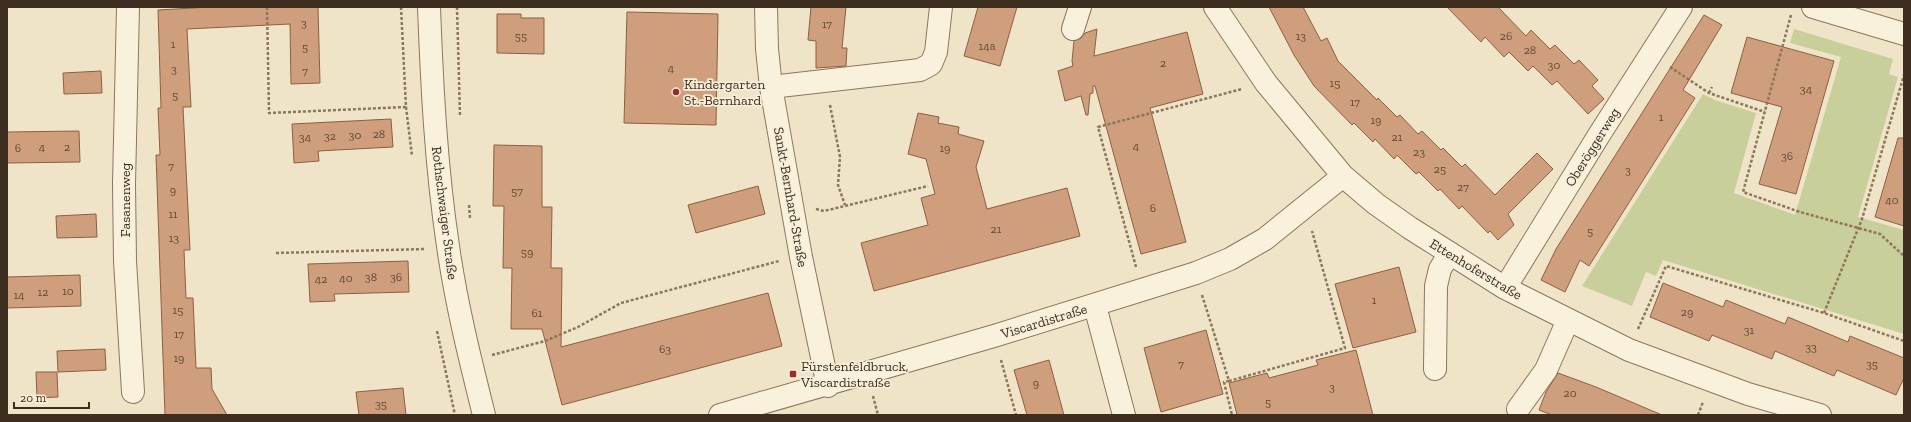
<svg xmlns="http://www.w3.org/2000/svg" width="1911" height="422" viewBox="0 0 1911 422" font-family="'Zilla Slab',serif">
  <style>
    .green { fill: #c9cf9b }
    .building { fill: #cf9f7d; stroke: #8d5f41 }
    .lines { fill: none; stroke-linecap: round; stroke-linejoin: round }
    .minor-casing { stroke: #8d765c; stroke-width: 24 }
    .path { stroke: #8d765c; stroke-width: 2.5; stroke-dasharray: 3 2; stroke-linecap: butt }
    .minor { stroke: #faf1dc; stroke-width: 22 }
    .poi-dot { fill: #9e2a2b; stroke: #f7eed8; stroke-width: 1.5 }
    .labels { text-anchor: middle; stroke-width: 3.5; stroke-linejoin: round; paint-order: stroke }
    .number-label { font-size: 12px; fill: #624a37 }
    .poi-label { font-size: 14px; fill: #3d2e20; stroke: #f7eed8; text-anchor: start }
    .street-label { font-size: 14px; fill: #3d2e20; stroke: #f7eed8 }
  </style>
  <rect width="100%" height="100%" fill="#f0e4c8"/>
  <path class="green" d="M1794,29L1893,59L1889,74L1898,77L1858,217L1904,230V334L1663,260L1656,276L1646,272L1632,306L1582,286L1703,94L1715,100L1756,113L1734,193L1795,215L1841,57L1790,43Z"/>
  <path class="building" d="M211,7H318L320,83L291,84L290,24L187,29L191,107H183L190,250H184L186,298H193L196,368H211L212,389L227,415H165L156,155H160L158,108H161L158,10Z
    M811,7H846L842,48H847L846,66L816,68V41L808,40Z
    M978,7H1017L1000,66L964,56Z
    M1269,7H1303L1321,41L1327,38L1338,61L1377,100L1378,98L1397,117L1400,115L1418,134L1422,131L1441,150L1443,148L1462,167L1465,164L1495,195L1537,153L1553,169L1508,214L1514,225L1498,240L1490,231L1488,233L1462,206L1459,209L1440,189L1438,191L1419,172L1416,174L1397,155L1394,159L1375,139L1373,142L1354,123L1352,125L1314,86L1294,55Z
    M1447,7H1498L1526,36L1531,30L1550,49L1555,45L1574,64L1579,60L1598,80L1592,86L1604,99L1588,114L1557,81L1552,85L1533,66L1528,71L1509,52L1504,57L1485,37L1481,42Z
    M627,12L718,14L716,125L624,123Z
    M497,14H521V18H544V54L497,53Z
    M1704,15L1722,25L1683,90L1695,98L1589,266L1580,260L1565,292L1541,280L1556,249Z
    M1097,29L1094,56L1187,32L1203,94L1150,108L1186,242L1141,254L1095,86H1093V93L1090,94L1088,115H1086L1081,96L1065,101L1058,71L1073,66L1072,61L1074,41L1081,38L1085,33Z
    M1747,37L1834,61L1796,194L1759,184L1782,107L1731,93Z
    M101,71L102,93L64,94L63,73Z
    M918,113L939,117L938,123L959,127L958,134L984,141L976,167L987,209L1067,188L1080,236L874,291L861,243L928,225L921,198L935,194L926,159L908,154Z
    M391,119L393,147L318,151L319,161L294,163L292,124Z
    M79,131L80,162L7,163V132Z
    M1898,138H1904V226L1875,217Z
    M494,145L542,146V207H552L551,268H562L561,347L768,293L782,346L562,405L542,329H511L512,268H503L504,206H493Z
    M758,186L765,214L696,233L688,205Z
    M96,214L97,237L57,238L56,216Z
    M408,261L409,292L334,294L335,301L310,302L308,264Z
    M1399,267L1416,332L1353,348L1335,284Z
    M80,275L81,306L7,308V277Z
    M1663,283L1723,307L1726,300L1785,324L1788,317L1848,342L1850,336L1904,358V378L1896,395L1837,370L1834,376L1775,351L1772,359L1712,335L1709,341L1650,317Z
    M1206,330L1223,394L1161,412L1144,348Z
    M105,349L106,370L58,372L57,351Z
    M1356,350L1373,415H1237L1229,383L1267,373L1269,378L1318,365L1316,360Z
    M1049,360L1064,415H1027L1014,370Z
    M36,372H57L58,397L37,398Z
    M1558,373L1596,387L1662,415H1552L1539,410L1546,392Z
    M403,388L406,415H359L356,392Z"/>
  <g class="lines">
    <defs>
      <path id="minor" d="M128,7L124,184L125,261L133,392
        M429,7C432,87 436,166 448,246C456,303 470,359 484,415
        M766,7L767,49L771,87L801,257L828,386
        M1215,7L1266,83L1343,176L1376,204L1410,228L1505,288L1629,350L1748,394L1820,415
        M1813,7L1904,34
        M1073,29L1080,7
        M771,87L920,70L931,64L936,52L941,7
        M1505,288L1599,135L1681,7
        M1095,306L1124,415
        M1435,369L1436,286L1440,269L1450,253
        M1518,409L1546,370L1568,320
        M720,415L994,336L1196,273L1230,259L1265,239L1343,176"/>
    </defs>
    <use href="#minor" class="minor-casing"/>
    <path class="path" d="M267,7L269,113L406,107
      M401,7L406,107L412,156
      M457,7L460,116
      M1791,15L1743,192L1800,212L1880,234L1904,256
      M1670,67L1709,93L1765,112
      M1709,93L1712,87
      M830,105L840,157L838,185L845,205
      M469,205L470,218
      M816,209L824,211L928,186
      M276,253L425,249
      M1136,267L1098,127L1242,89
      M1202,295L1229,381L1345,348L1312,231
      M1824,313L1862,219L1904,75
      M1638,329L1666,266L1824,313L1904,341
      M437,331L455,415
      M492,355L545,341L578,327L621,303L779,261
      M1001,360L1016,415
      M1229,381L1224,382L1232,415
      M873,396L878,415
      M1698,415L1703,402"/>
    <use href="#minor" class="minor"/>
  </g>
  <g class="poi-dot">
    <circle cx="676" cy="92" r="4"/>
    <rect x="789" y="370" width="8" height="8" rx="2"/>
  </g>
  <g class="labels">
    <g class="number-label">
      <text x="304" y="27">3</text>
      <text x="827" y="28">17</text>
      <text x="521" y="40">55</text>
      <text x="1301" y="40">13</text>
      <text x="1506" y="40">26</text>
      <text x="173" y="48">1</text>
      <text x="987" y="50">14a</text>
      <text x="305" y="51">5</text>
      <text x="1530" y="54">28</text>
      <text x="1163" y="67">2</text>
      <text x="1554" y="69">30</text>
      <text x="671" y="72">4</text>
      <text x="174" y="73">3</text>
      <text x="305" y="75">7</text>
      <text x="1335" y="87">15</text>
      <text x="1806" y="93">34</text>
      <text x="175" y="99">5</text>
      <text x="1355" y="106">17</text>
      <text x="1661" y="121">1</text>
      <text x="1376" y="124">19</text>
      <text x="379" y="138">28</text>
      <text x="355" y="139">30</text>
      <text x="330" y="140">32</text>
      <text x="305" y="141">34</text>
      <text x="1397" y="141">21</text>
      <text x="1136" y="150">4</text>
      <text x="42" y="151">4</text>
      <text x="67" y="151">2</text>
      <text x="18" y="152">6</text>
      <text x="945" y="152">19</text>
      <text x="1419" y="156">23</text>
      <text x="1787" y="160">36</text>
      <text x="171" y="170">7</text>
      <text x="1440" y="173">25</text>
      <text x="1628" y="174">3</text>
      <text x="1463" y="191">27</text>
      <text x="173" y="194">9</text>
      <text x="517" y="195">57</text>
      <text x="1892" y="204">40</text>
      <text x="1153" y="212">6</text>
      <text x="173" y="218">11</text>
      <text x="996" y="233">21</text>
      <text x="1590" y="235">5</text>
      <text x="174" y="242">13</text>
      <text x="527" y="256">59</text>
      <text x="371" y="281">38</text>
      <text x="396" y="281">36</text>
      <text x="346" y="282">40</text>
      <text x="321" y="283">42</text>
      <text x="68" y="295">10</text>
      <text x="43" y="296">12</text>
      <text x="19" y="299">14</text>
      <text x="1374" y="304">1</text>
      <text x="178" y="314">15</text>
      <text x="1687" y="316">29</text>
      <text x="537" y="317">61</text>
      <text x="1749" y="334">31</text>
      <text x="179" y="338">17</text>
      <text x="1811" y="351">33</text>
      <text x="665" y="353">63</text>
      <text x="179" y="362">19</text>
      <text x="1181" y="368">7</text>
      <text x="1872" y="368">35</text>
      <text x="1036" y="387">9</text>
      <text x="1332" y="391">3</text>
      <text x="1570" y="397">20</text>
      <text x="1268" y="406">5</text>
      <text x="381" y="408">35</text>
    </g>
    <g class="poi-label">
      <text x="684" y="89">Kindergarten<tspan x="684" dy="16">St.-Bernhard</tspan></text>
      <text x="801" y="371">Fürstenfeldbruck,<tspan x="801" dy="16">Viscardistraße</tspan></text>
    </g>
    <g class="street-label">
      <text transform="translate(1592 147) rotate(-58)" y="5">Oberöggerweg</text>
      <text transform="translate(791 197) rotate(80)" y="5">Sankt-Bernhard-Straße</text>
      <text transform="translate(125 200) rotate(-90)" y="5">Fasanenweg</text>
      <text transform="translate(445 213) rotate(83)" y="5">Rothschwaiger Straße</text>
      <text transform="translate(1476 269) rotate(31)" y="5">Ettenhoferstraße</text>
      <text transform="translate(1044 321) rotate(-17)" y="5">Viscardistraße</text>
    </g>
  </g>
  <rect width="1911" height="422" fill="none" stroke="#3d2e20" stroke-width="16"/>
  <path d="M14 402v6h75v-6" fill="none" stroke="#3d2e20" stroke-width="2"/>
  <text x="20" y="402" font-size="12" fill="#3d2e20" stroke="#f7eed8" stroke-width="3" paint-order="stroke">20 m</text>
</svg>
